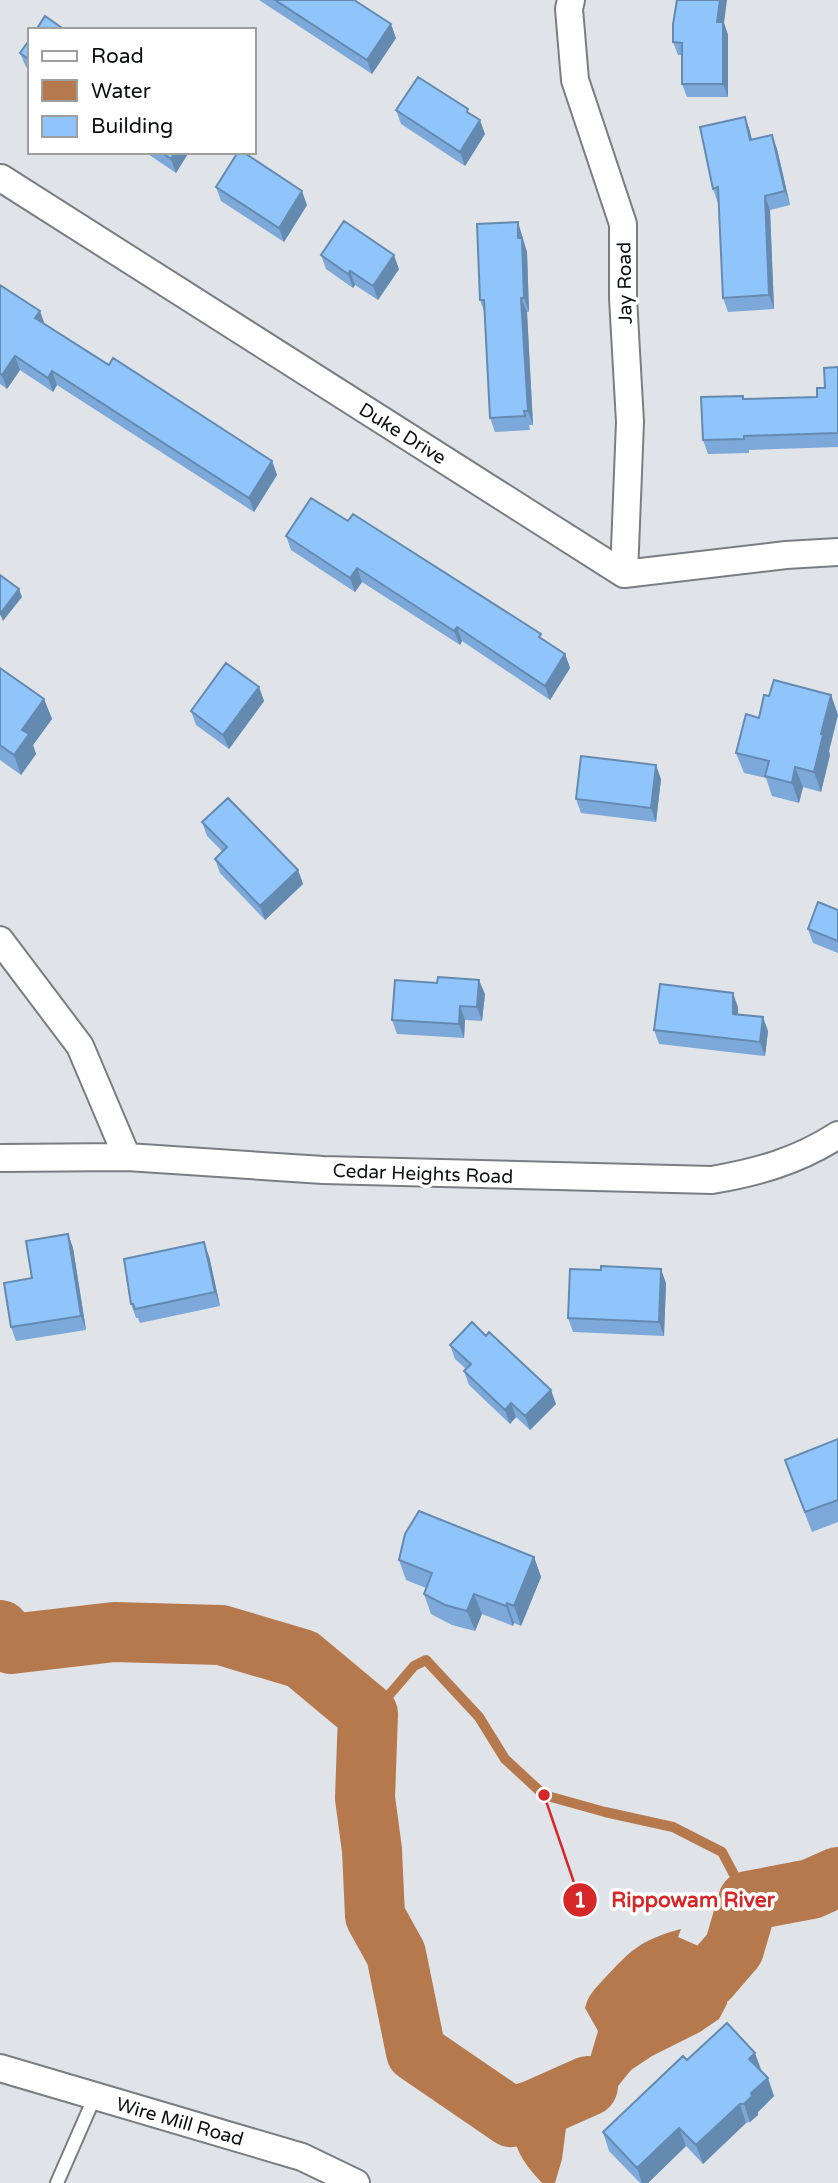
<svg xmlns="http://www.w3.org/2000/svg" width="838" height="2183" viewBox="0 0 838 2183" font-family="'Varela Round',sans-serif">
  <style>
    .water { fill: #b6794e }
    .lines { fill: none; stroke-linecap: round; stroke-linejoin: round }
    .stream { stroke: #b6794e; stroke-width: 10 }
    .river { stroke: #b6794e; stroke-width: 60 }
    .service-casing { stroke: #7a7e82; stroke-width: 16 }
    .minor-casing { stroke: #7a7e82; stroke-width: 30 }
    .service { stroke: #fff; stroke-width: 12 }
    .minor { stroke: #fff; stroke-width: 26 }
    .wall { fill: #7ca9d9 }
    .shaded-wall { fill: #658ab0 }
    .building { fill: #90c5fc; stroke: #658ab0; stroke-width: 2 }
    .labels { text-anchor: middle; stroke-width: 7; stroke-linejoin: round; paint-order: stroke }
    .street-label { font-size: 19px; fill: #0d0f10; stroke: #fff }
    .leader { fill: none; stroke: #d62828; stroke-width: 2.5 }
    .callout-dot { fill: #d62828; stroke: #fff; stroke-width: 2.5 }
    .mark-label { font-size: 21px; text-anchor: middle; font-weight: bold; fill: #fff }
    .callout-label { font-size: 21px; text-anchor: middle; font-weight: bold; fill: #d62828; stroke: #fff; stroke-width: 7; stroke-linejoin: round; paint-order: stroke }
  </style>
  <rect width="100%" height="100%" fill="#e0e4e9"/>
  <path class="water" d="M681,1929L678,1937L710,1951L728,1955L727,2004L719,2019L700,2032L652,2056L631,2070L602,2106L581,2116L566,2128L562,2159L555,2183H542C510,2149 512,2135 511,2091L559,2081L590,2058L598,2031L585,2008C588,1995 594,1990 603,1980C631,1950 640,1940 681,1929Z"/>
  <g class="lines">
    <path class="stream" d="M368,1714L390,1694L414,1666L426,1660L479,1717L505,1759L544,1795L605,1812L673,1827L722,1852L748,1901"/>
    <path class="river" d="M0,1630L11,1644L114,1632L221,1635L302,1659L368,1714L365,1798L372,1850L375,1916L396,1954L416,2052L511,2117L534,2110L588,2086
      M665,2003L709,1978L734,1949L748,1901L811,1889L838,1877"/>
    <defs>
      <path id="service" d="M57,2183L95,2096"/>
      <path id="minor" d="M571,0L569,9L575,80L623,224V298L630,422L624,574
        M1,178L624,574L786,555L838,552
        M0,940L80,1046L127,1157
        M0,1158L127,1157L323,1170L712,1180C758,1172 798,1161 838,1135
        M0,2068L302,2157L356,2183"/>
    </defs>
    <use href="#service" class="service-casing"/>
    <use href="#minor" class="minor-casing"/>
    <use href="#service" class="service"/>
    <use href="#minor" class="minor"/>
  </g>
  <path class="wall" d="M259,0H354L396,38L372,74Z
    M724,23L728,35V97H687L682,84V55H678L673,42Z
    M30,39V70L26,67L20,53Z
    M396,110L485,134L465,166L401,124Z
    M745,117L752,140L772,135L777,149L790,205L770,210L774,309L728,312L723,298L718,203L713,189Z
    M145,152H189L176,173Z
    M216,187L307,205L284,242L221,201Z
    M523,236V242L527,252L529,312H527L533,425H529L530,430L495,432L490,418L484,311L480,300Z
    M321,255L399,269L378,300L355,285L353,288L326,269Z
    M0,285L44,324L109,365L272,461L277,475L254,512L57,385L53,392L20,370L7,389L0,384Z
    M838,367V447L749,450V453L708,454L703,440L744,399L817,397L825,388Z
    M348,521L542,639L565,654L570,668L550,700L462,641L460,645L362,582L355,592L291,550L286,536Z
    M0,668L44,699L52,719L33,745L36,754L21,775L0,760Z
    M259,687L264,701L229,749L196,725L191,711Z
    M831,695L838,715L829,751L830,755L821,792L803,787L799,803L772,796L766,778L744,773L736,753L759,718L769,696Z
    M661,779L656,822L581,813L576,799Z
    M202,822L298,870L303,884L265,920L220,873L215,859L222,851L207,836Z
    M838,910V953L813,943L808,929Z
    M485,994L482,1021L465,1020L464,1038L397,1034L392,1020Z
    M738,1007V1015L768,1031L765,1056L659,1044L654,1030Z
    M68,1234L73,1248L86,1330L16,1341L11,1327Z
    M209,1256L220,1306L140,1323L138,1318H136L131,1304Z
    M601,1270L666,1283L664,1336L573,1332L568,1318Z
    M450,1345L556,1404L530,1430L516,1417L510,1424L469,1385L464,1371L466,1369L455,1359Z
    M838,1439V1522L812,1532L792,1480Z
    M534,1557L541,1577L521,1626L514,1623L513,1626L482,1614L475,1631L452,1625L431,1614L424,1594L426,1588L406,1580L399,1560Z
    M687,2060L762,2072L774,2096L758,2112V2115L750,2122L746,2123L703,2164L686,2146L648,2183H640L609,2151L603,2132Z"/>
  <path class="shaded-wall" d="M720,0H727L724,23L728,35V97L723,84L717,22Z
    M391,24L396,38L372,74L367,60Z
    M745,117L750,131L755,154L750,140Z
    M480,120L485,134L465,166L460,152Z
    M772,135L777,149L790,205L785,191Z
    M175,152H189L176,173L171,159Z
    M302,191L307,205L284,242L279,228Z
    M765,196L770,210L774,309L769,295Z
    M518,222L527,252L529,312L524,298Z
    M394,255L399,269L378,300L373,286Z
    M350,271L355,285L353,288L348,274Z
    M521,298L527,312L533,425L528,411Z
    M40,311L45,325L35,318Z
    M15,356L20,370L7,389L2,375Z
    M52,371L57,385L53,392L48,378Z
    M272,461L277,475L254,512L249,498Z
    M357,568L362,582L355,592L350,578Z
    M19,589L22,597L3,621L0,614Z
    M457,627L462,641L460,645L454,631Z
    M565,654L570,668L550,700L545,686Z
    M259,687L264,701L229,749L223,735Z
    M831,695L838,715L829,751L830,755L821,792L814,772L821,734Z
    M44,699L52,719L33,745L36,754L21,775L14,755L22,730Z
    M656,765L661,779L656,822L651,808Z
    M795,767L803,787L799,803L792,783Z
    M298,870L303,884L265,920L260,906Z
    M479,980L485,994L482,1021L477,1007Z
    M733,993L738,1007V1028L733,1014Z
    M460,1006L465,1020L464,1038L459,1024Z
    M763,1017L768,1031L765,1056L760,1042Z
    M68,1234L73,1248L86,1330L81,1316Z
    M204,1242L209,1256L220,1306L215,1292Z
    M661,1269L666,1283L664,1336L659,1322Z
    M551,1390L556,1404L530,1430L525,1416Z
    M511,1403L516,1417L510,1424L505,1410Z
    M534,1557L541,1577L521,1626L514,1606Z
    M474,1594L482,1614L475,1631L467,1611Z
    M507,1603L514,1623L513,1626L506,1606Z
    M755,2053L762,2072L749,2059Z
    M768,2078L774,2096L758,2112V2115L750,2122L744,2104L751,2093Z
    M740,2104L746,2123L703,2164L696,2145Z
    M679,2128L686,2146L648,2183H642L637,2168Z"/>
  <path class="building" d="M275,0H354L391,24L367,60Z
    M677,0H720L717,22H723V84H682V43L673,42V24Z
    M45,16L65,30H36Z
    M30,39V60L20,53Z
    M418,77L468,109L467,112L480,120L460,152L396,110Z
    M745,117L750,140L772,135L785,191L765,196L769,295L723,298L718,187L713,189L700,127Z
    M161,152H175L171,159Z
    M238,152H243L302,191L279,228L216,187Z
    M344,221L394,255L373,286L350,271L348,274L321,255Z
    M518,222V238H522L524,298H521L528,411H524L525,416L490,418L484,300H480L477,224Z
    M0,285L40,311L35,318L109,365L113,358L272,461L249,498L52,371L48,378L15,356L2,375L0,374Z
    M838,367V433L744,436V439L703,440L701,397L743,396V399L817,397V388H825L824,368Z
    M311,498L348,521L353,514L541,634L539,637L565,654L545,686L457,627L454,631L357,568L350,578L286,536Z
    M0,575L19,589L0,614Z
    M226,663L259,687L223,735L191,711Z
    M0,668L44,699L22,730L29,734L14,755L0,745Z
    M774,680L831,695L821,734L823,735L814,772L795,767L792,783L765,776L769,761L736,753L746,714L759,718L764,695L769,696Z
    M581,756L656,765L651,808L576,799Z
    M228,798L298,870L260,906L215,859L227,847L202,822Z
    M818,902L838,910V941L808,929Z
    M438,977L479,980L477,1007L460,1006L459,1024L392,1020L395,980L437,983Z
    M660,984L733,993V1014L763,1017L760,1042L654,1030Z
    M68,1234L81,1316L11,1327L4,1283L32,1278L26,1241Z
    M204,1242L215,1292L135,1309L133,1304H131L124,1259Z
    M601,1266L661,1269L659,1322L568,1318L570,1269L601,1270Z
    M472,1322L486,1336L489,1332L551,1390L525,1416L511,1403L505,1410L464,1371L471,1364L450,1345Z
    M838,1439V1500L805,1512L785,1460Z
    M419,1511L534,1557L514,1606L507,1603L506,1606L474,1594L467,1611L445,1605L424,1594L432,1573L399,1560L405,1534Z
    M727,2023L755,2053L749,2059L768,2078L751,2093L752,2096L744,2104H740L696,2145L679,2128L637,2168L603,2132L683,2056L687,2060Z"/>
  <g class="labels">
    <g class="street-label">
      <text transform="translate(624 283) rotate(-91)" y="7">Jay Road</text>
      <text transform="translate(403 433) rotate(32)" y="7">Duke Drive</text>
      <text transform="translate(423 1173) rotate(2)" y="7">Cedar Heights Road</text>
      <text transform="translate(180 2121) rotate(16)" y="7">Wire Mill Road</text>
    </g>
  </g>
  <path class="leader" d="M544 1795L580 1900"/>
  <g class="callout-dot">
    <circle cx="544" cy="1795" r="7"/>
    <circle cx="580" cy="1900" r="18"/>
  </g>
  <g class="mark-label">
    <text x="580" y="1907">1</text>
  </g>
  <g class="callout-label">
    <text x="693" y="1907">Rippowam River</text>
  </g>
  <rect x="28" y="28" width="228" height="126" fill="#ffffff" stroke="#9e9f9f" stroke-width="2"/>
  <rect x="42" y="51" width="35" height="10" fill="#ffffff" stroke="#9e9f9f" stroke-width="2"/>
  <text x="91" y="63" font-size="21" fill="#0d0f10">Road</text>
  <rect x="42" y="80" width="35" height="21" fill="#b6794e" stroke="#9e9f9f" stroke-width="2"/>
  <text x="91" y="98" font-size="21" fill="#0d0f10">Water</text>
  <rect x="42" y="116" width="35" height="21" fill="#90c5fc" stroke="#9e9f9f" stroke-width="2"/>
  <text x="91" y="133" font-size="21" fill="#0d0f10">Building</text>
</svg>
